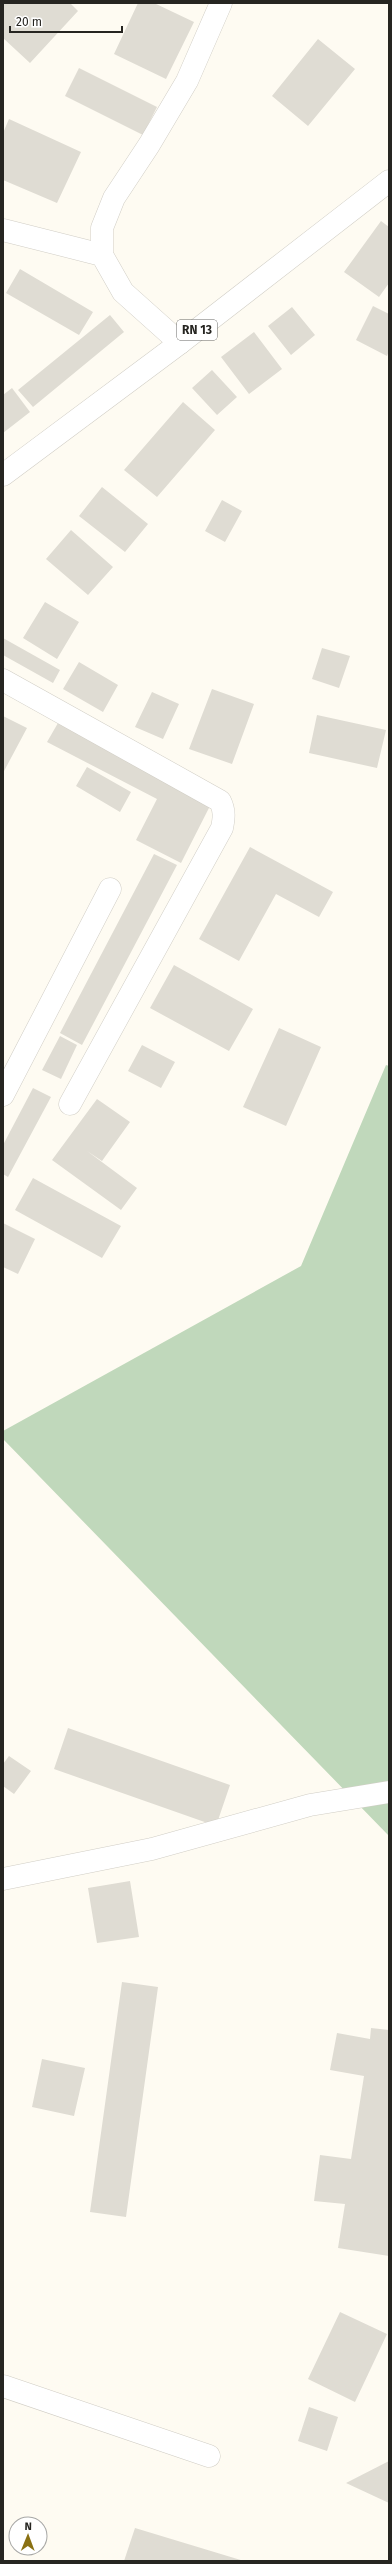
<svg xmlns="http://www.w3.org/2000/svg" width="392" height="2564" viewBox="0 0 392 2564" font-family="'Fira Sans',sans-serif">
  <style>
    .green { fill: #c0d8bb }
    .building { fill: #dfdcd3 }
    .lines { fill: none; stroke-linecap: round; stroke-linejoin: round }
    .minor-casing { stroke: #d1cec6; stroke-width: 23 }
    .major-casing { stroke: #d1cec6; stroke-width: 23 }
    .minor { stroke: #fff; stroke-width: 22 }
    .major { stroke: #fff; stroke-width: 22 }
    .labels { text-anchor: middle; stroke-width: 3; stroke-linejoin: round; paint-order: stroke }
    .shield { fill: #fff; stroke: #676664; stroke-width: 1 }
    .shield-label { font-size: 12px; font-weight: bold; fill: #262521 }
  </style>
  <rect width="100%" height="100%" fill="#fefbf2"/>
  <path class="green" d="M386,1065L389,1066V1836L3,1439V1431L301,1266Z"/>
  <path class="building" d="M3,3H70L78,11L30,63L3,38Z
    M138,3H154L194,22L166,79L114,54Z
    M318,39L355,69L308,126L272,96Z
    M79,68L157,107L143,135L65,96Z
    M9,119L81,152L57,203L3,180V133Z
    M381,221L389,227V283L379,297L344,272Z
    M20,269L93,312L79,335L6,293Z
    M373,306L389,314V351L387,356L356,340Z
    M292,307L315,335L291,355L268,326Z
    M110,315L124,332L33,407L18,390Z
    M254,332L282,369L249,394L221,357Z
    M212,370L237,397L217,415L192,388Z
    M12,388L30,412L3,433V395Z
    M183,402L215,430L157,497L124,470Z
    M102,487L148,524L125,552L79,516Z
    M222,500L242,511L225,542L205,531Z
    M71,530L113,567L88,595L46,559Z
    M45,602L79,622L57,659L23,638Z
    M3,638L60,670L53,683L3,655Z
    M322,648L350,656L339,688L312,679Z
    M79,662L118,685L103,712L63,689Z
    M212,689L254,704L232,764L189,749Z
    M152,692L179,704L163,739L135,727Z
    M317,715L386,730L377,768L309,753Z
    M3,716L27,728L3,773Z
    M58,723L212,802L181,863L136,840L157,799L47,742Z
    M87,767L131,792L120,812L76,786Z
    M250,847L333,892L319,917L276,894L239,961L199,939Z
    M154,854L177,865L82,1045L60,1033Z
    M174,965L253,1009L229,1051L150,1008Z
    M279,1028L321,1047L286,1126L243,1107Z
    M60,1036L77,1045L61,1079L42,1070Z
    M142,1045L175,1062L161,1088L128,1071Z
    M33,1088L51,1097L8,1177L3,1174V1145Z
    M97,1099L130,1122L102,1161L87,1151L137,1188L121,1210L52,1160Z
    M33,1178L121,1226L102,1258L15,1210Z
    M3,1223L35,1239L18,1274L3,1267Z
    M68,1728L230,1785L216,1826L54,1769Z
    M9,1756L31,1771L14,1794L3,1786V1764Z
    M130,1881L139,1937L97,1943L88,1888Z
    M122,1982L158,1987L126,2217L90,2212Z
    M371,2028L389,2030V2256L338,2248L345,2204L314,2201L320,2155L351,2159L364,2076L330,2070L337,2033L370,2039Z
    M42,2059L85,2068L74,2116L32,2107Z
    M340,2312L387,2334L355,2402L308,2379Z
    M309,2407L338,2417L327,2451L298,2441Z
    M389,2461V2503L346,2483Z
    M135,2528L244,2561H124Z"/>
  <g class="lines">
    <defs>
      <path id="minor" d="M3,230L102,255
        M180,343L123,292L102,255V228L114,198L149,145L187,81L221,3
        M3,680L220,801C225,811 224,818 222,828L70,1104
        M3,1095L110,889
        M3,1879L152,1849L310,1805L389,1792
        M3,2386L209,2456"/>
      <path id="major" d="M3,475L180,343L389,181"/>
    </defs>
    <use href="#minor" class="minor-casing"/>
    <use href="#major" class="major-casing"/>
    <use href="#minor" class="minor"/>
    <use href="#major" class="major"/>
  </g>
  <g class="labels">
    <rect class="shield" x="177" y="320" width="40" height="20" rx="3"/>
    <g class="shield-label">
      <text x="197" y="334">RN 13</text>
    </g>
  </g>
  <rect width="392" height="2564" fill="none" stroke="#262521" stroke-width="8"/>
  <g transform="translate(28 2536) rotate(1)"><circle r="19" fill="#ffffff" stroke="#a8a8a6"/>
  <path d="M0-3L7 15L0 10L-7 15Z" fill="#8a7113"/>
  <text y="-6" font-size="11" font-weight="bold" text-anchor="middle" fill="#262521">N</text>
  </g>
  <path d="M10 26v6h112v-6" fill="none" stroke="#262521" stroke-width="2"/>
  <text x="16" y="26" font-size="12" fill="#262521" stroke="#ffffff" stroke-width="3" paint-order="stroke">20 m</text>
</svg>
